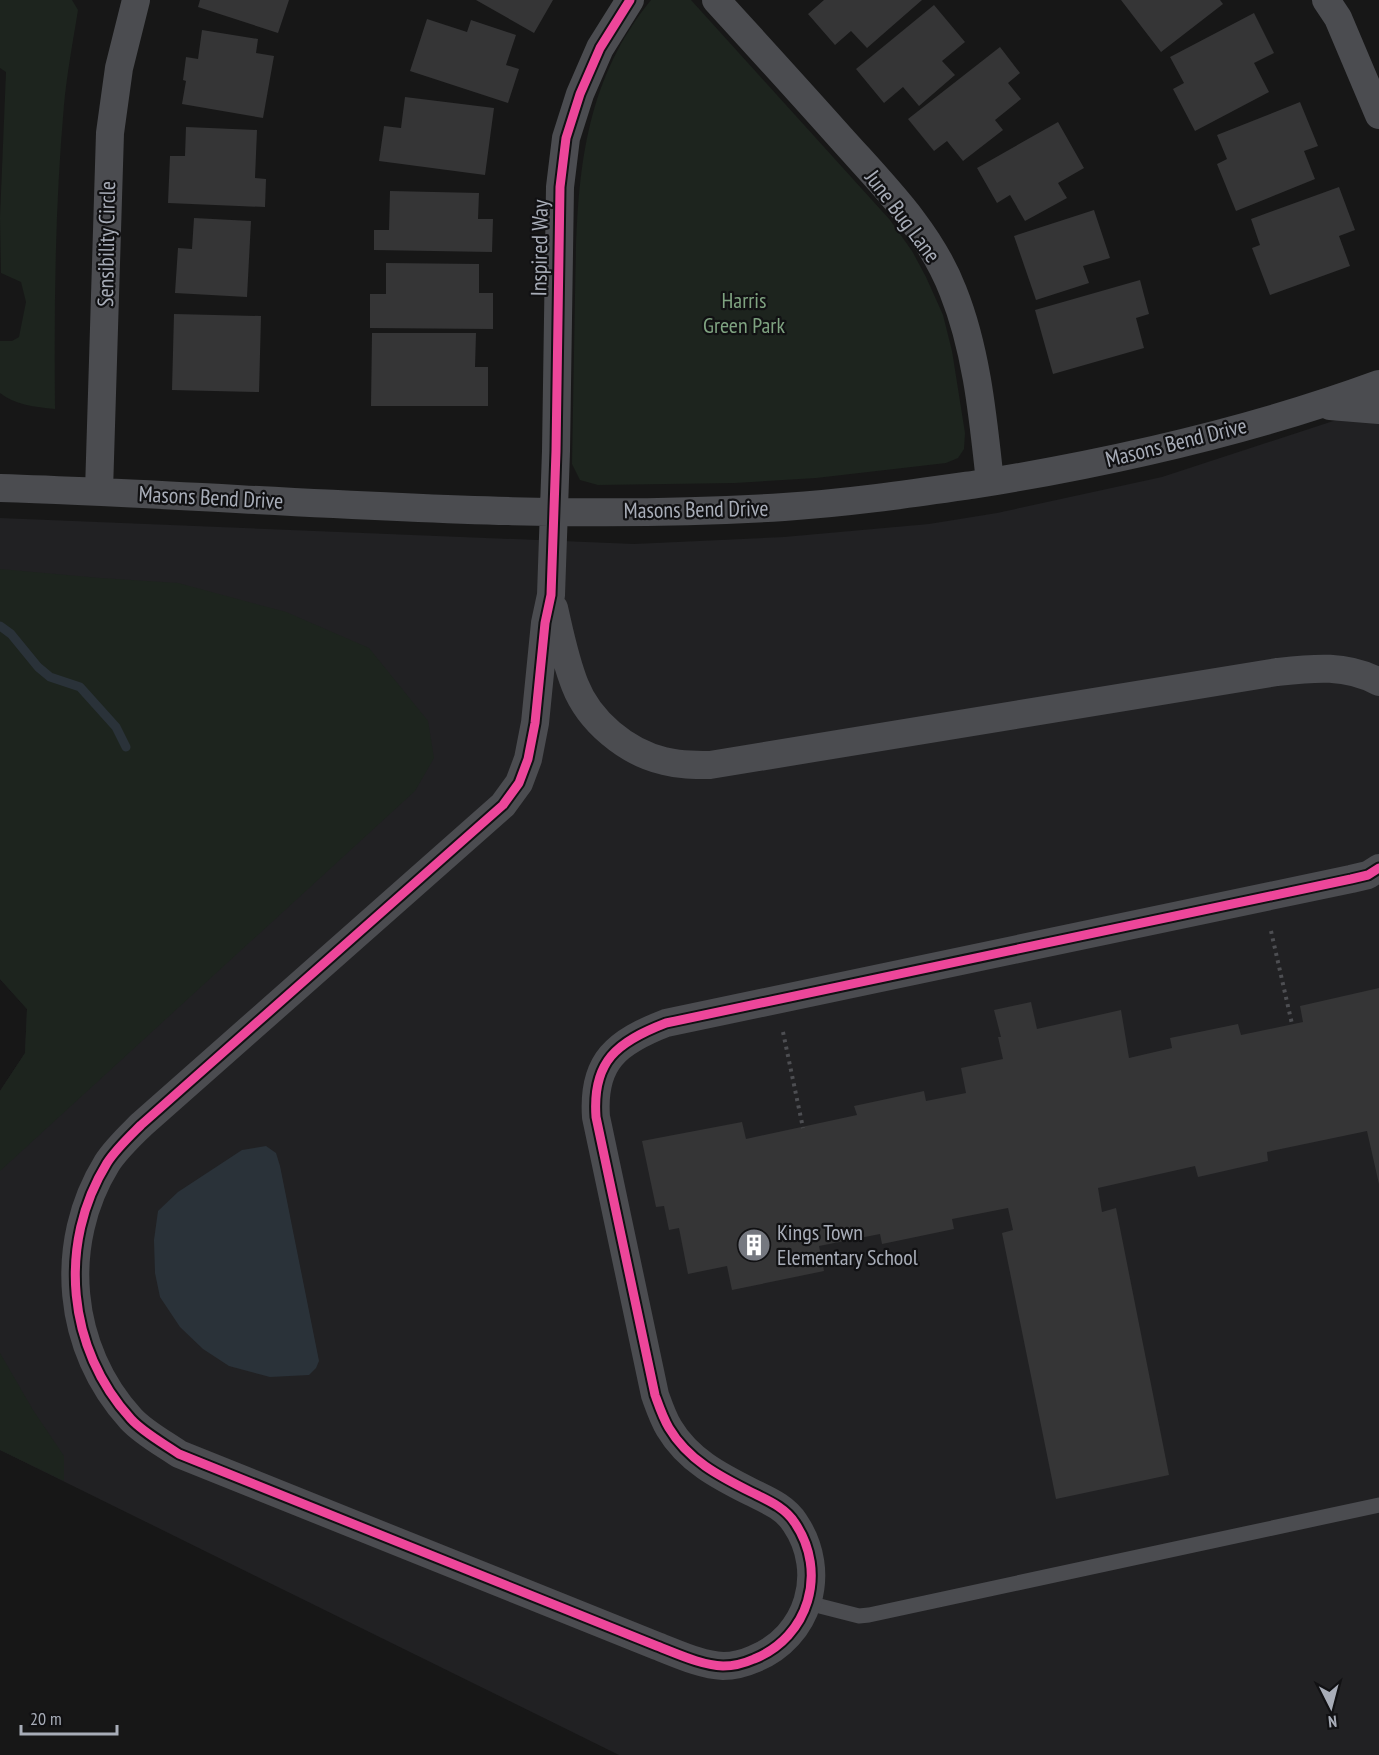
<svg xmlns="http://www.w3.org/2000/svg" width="1379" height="1755" viewBox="0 0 1379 1755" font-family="'PT Sans Narrow',sans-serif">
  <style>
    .built { fill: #212123 }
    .green { fill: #1d241e }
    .water { fill: #2a3239 }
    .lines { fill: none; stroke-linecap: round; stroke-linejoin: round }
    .stream { stroke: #2a3239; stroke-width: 9 }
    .building { fill: #353536 }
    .path { stroke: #4d4e52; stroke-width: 4; stroke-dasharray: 3 4.5; stroke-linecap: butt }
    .lane { stroke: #4b4c50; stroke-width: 15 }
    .street { stroke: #4b4c50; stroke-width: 28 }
    .cycleway-casing { stroke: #111113; stroke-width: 13 }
    .cycleway { stroke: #ed469a; stroke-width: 9 }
    .labels { text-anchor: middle; stroke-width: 4.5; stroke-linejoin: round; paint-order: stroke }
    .street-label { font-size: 22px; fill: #a8adb8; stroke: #111113 }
    .park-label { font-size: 22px; fill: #7fa381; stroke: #111113 }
    .poi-label { font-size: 22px; fill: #a8adb8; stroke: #111113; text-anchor: start }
  </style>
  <rect width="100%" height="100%" fill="#171717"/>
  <path class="built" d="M1379,406V1755H619L0,1450V1091L25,1053L27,1009L0,979V518L634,544L784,537L929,524L997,513L1162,477Z"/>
  <path class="green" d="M0,0H72L78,10C73,41 67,73 64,105C55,206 54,307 55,409C35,407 15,405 0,393V341H12L19,337L26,302L21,282L1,273L0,217L6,72L0,68Z
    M651,0H691L890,220L912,251L926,277L943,315L952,351L965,433L964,449L958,458L946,463L816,478L735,483L598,485L580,480L572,464C573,408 574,351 575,295C577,187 579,88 651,0Z
    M0,569L100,578L178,583L286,612L369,648L428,721L434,758L415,791L0,1171V1091L25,1053L27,1009L0,979Z
    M0,1353L33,1410L64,1456V1481L0,1450Z"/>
  <path class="water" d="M266,1146L276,1153L280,1166L319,1361L316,1368L309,1375L270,1377L229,1366L203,1349L180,1327L160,1297L155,1273L154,1240L158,1211L178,1192L242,1150Z"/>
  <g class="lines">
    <path class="stream" d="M0,626L11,634L38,667L50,677L80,687L116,727L126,747"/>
  </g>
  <path class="building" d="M200,0H289L278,33L198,7Z
    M476,0H553L534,33Z
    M824,0H922L867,48L851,31L835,45L808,14Z
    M1121,0H1220L1223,4L1161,52Z
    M934,5L965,42L942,61L955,75L919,106L903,87L884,103L856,69Z
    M1254,13L1274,53L1254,63L1269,92L1195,131L1173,89L1184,83L1170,57Z
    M427,19L467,32L471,20L516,35L506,65L519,69L508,103L410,71Z
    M202,30L258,39L256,53L274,56L263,118L182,104L186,81L183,80L186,57L198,59Z
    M1000,47L1020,73L1008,83L1021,99L995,120L1003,130L963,161L947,141L934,151L908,119Z
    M405,97L494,108L485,175L379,161L384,126L401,128Z
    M1300,102L1318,146L1304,151L1315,179L1236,211L1217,164L1227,159L1217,135Z
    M1058,122L1084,168L1058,183L1067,198L1025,221L1010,195L997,203L977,168Z
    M186,127L257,130L255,178L266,179L265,207L168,203L170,156H185Z
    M1339,187L1355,230L1339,236L1350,266L1270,295L1252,248L1260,245L1251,219Z
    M390,191L479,193L478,219H493L492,252L374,250V230H389Z
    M1094,210L1110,258L1083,266L1089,283L1036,300L1014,236Z
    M194,218L251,221L247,297L175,293L178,248L192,249Z
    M386,263L479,264V293H493V329L370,328V294H386Z
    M1140,280L1149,314L1136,318L1144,348L1053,374L1035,310Z
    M174,314L261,316L259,392L172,390Z
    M372,333H476L475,367H488V406H371Z
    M1379,988V1184L1367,1131L1267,1152L1268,1161L1198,1177L1195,1166L1098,1188L1102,1212L1116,1208L1169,1475L1056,1499L1002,1233L1013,1230L1008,1208L952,1219L954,1229L882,1244L880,1234L819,1246L824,1271L732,1290L727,1266L688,1274L679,1228L669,1230L664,1206L656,1207L642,1141L742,1122L746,1139L857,1115L854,1106L924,1091L926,1101L966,1093L961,1068L1003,1059L998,1037H1001L994,1010L1031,1002L1037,1029L1121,1010L1129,1058L1172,1048L1170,1038L1238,1024L1241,1035L1303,1022L1300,1006Z"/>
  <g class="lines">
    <path class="path" d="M1271,931L1292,1024
      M783,1032L803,1128"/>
    <path class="lane" d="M808,1603L859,1616L869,1615L1379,1505"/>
    <path class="street" d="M630,0L600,48L580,94L566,138L560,187L556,451L551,595L545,623L535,723L528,759L519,783L503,805L141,1125C129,1137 116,1149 107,1163C57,1244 67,1349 131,1419C144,1433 163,1443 179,1454L657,1646C678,1654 701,1665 723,1666C733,1666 745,1663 754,1659C809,1637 828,1572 795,1523C785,1507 767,1500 751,1492C719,1476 688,1460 669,1428C663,1418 659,1406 655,1395L596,1117C592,1061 617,1042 666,1023L1351,879L1368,875L1379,868
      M716,0C758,46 800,92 841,138C883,185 930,231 953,291C977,351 983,418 990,482
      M1326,0L1338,18L1379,115
      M1330,406L1379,410
      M0,488C261,496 523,524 784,507C847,503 909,494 972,485C1109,463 1248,432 1379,384
      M99,491L110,133L119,68L136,0
      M554,608C560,634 565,660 575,685C589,721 626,752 664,761C679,765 694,765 710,765L1277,672C1313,668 1346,664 1379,682"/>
    <defs>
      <path id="cycleway" d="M630,0L600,48L580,94L566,138L560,187L556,451L551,595L545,623L535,723L528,759L519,783L503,805L141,1125C129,1137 116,1149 107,1163C57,1244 67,1349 131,1419C144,1433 163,1443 179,1454L657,1646C678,1654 701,1665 723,1666C733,1666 745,1663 754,1659C809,1637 828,1572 795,1523C785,1507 767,1500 751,1492C719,1476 688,1460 669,1428C663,1418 659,1406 655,1395L596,1117C592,1061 617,1042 666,1023L1351,879L1368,875L1379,868"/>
    </defs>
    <use href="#cycleway" class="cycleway-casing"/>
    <use href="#cycleway" class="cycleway"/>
  </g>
  <defs>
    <symbol id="building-disc" viewBox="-11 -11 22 22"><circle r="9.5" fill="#757880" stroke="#111113"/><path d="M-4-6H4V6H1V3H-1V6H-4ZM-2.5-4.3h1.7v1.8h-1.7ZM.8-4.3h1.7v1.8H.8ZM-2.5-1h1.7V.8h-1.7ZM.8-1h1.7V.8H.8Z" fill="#fff"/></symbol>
  </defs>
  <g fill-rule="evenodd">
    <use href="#building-disc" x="735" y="1226" width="38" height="38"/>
  </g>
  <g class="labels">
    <g class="street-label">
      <text transform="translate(903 216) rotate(53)" y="8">June Bug Lane</text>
      <text transform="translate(106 244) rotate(-89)" y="8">Sensibility Circle</text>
      <text transform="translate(539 248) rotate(-89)" y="8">Inspired Way</text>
      <text transform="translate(1176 442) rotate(-14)" y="8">Masons Bend Drive</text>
      <text transform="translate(211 497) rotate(3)" y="8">Masons Bend Drive</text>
      <text transform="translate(696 509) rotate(-1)" y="8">Masons Bend Drive</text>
    </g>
    <g class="park-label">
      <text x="744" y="308">Harris<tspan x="744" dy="25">Green Park</tspan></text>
    </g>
    <g class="poi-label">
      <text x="777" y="1240">Kings Town<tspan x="777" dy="25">Elementary School</tspan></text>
    </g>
  </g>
  <g transform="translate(1331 1707) rotate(174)" stroke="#111113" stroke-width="4.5" paint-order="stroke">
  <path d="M0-4.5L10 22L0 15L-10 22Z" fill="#a8adb8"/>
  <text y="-9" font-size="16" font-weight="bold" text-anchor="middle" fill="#a8adb8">N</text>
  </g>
  <path d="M21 1725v9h96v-9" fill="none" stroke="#a8adb8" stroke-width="3"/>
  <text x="30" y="1725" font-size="18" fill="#a8adb8" stroke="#111113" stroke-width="4.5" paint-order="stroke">20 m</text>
</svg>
